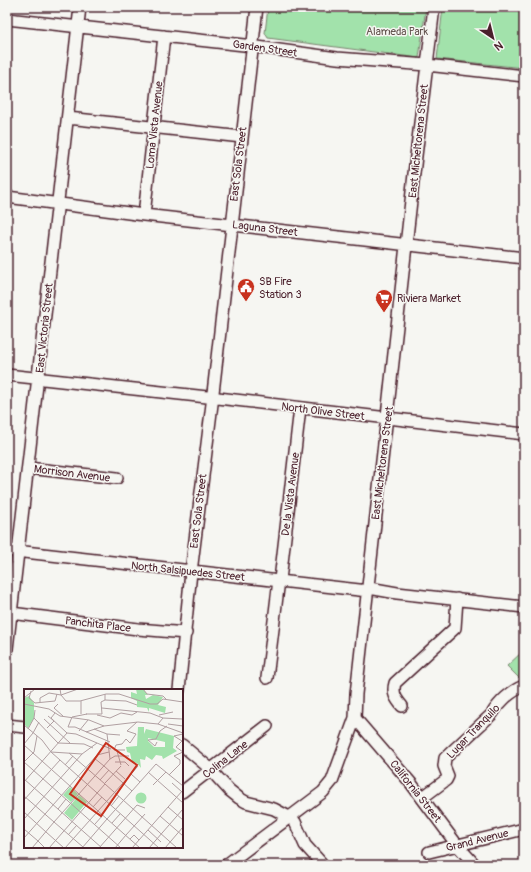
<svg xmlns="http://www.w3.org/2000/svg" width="531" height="872" viewBox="0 0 531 872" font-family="Pangolin,sans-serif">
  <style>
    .green { fill: #a2e2ab; stroke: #76806b }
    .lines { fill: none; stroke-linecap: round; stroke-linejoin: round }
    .minor-casing { stroke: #4a1f2b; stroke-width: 14 }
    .minor { stroke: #f6f6f2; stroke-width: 11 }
    .labels { text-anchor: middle; stroke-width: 3; stroke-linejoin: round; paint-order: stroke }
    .park-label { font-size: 11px; fill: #60504b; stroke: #f6f6f2 }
    .street-label { font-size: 11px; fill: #4a1f2b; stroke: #f6f6f2 }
    .poi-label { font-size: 11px; fill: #4a1f2b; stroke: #f6f6f2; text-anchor: start }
    .inset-road { fill: none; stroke: #b1a0a2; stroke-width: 1 }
    .view { fill: #c8321e; fill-opacity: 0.15; stroke: #c8321e; stroke-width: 2 }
    .inset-edge { fill: none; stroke: #4a1f2b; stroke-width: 2 }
  </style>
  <rect width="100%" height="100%" fill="#f6f6f2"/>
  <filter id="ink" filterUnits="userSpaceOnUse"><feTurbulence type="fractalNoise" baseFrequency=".025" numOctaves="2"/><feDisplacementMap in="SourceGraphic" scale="8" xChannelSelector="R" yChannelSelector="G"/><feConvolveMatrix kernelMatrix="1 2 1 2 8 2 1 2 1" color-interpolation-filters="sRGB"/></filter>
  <g filter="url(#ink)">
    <path class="green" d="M268,7H426L419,58L268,38L265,33Z
      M443,7H524V68L437,59Z
      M522,652L524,653L519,678L507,666Z"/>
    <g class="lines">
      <defs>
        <path id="minor" d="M7,19L244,45L337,58L427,65L524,76
          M68,118L242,137
          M7,197L144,215L524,258
          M144,215L164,36
          M7,375L207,397
          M213,393L257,7
          M218,398L524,434
          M28,468L117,478
          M7,550L368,591
          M280,580L300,408
          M369,588L397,593L524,607
          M11,613L138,629L186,633
          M7,649L80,7
          M267,678L279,580
          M179,690L191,572L212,404
          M402,706C396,699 392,693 395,683L455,628L457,599
          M355,718L410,782L457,845L475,865
          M7,725L25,727
          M182,745L207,766L229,790L239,798L246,802L274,809L289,817L295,822L305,845L323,865
          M182,792L267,726
          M422,798L446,780L448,776L444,766L445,758L492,714C499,702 511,691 524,686
          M429,852L524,829
          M226,865L323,792L332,781L355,718L356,694L416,156L434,7"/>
      </defs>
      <use href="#minor" class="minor-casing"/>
      <use href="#minor" class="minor"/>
    </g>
  </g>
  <defs>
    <symbol id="civic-pin" viewBox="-11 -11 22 30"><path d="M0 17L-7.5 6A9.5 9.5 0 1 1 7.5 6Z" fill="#c8321e" stroke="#f6f6f2"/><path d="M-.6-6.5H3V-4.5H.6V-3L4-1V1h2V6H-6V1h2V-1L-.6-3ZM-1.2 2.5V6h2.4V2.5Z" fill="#fff"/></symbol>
    <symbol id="supermarket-pin" viewBox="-11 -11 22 30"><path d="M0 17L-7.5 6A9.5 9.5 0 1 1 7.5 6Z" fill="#c8321e" stroke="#f6f6f2"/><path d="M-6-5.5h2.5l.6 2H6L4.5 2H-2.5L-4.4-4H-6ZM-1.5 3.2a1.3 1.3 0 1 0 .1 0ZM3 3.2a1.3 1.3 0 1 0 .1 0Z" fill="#fff"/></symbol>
  </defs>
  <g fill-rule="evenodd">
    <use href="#civic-pin" x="236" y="277" width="20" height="27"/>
    <use href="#supermarket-pin" x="374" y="288" width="20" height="27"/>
  </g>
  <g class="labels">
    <g class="park-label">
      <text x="397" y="35">Alameda Park</text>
    </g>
    <g class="street-label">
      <text transform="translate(265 48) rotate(8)" y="4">Garden Street</text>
      <text transform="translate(154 125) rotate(-84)" y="4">Loma Vista Avenue</text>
      <text transform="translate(418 141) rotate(-84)" y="4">East Micheltorena Street</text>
      <text transform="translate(238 164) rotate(-83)" y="4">East Sola Street</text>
      <text transform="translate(265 228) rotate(7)" y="4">Laguna Street</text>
      <text transform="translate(44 328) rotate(-84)" y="4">East Victoria Street</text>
      <text transform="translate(323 411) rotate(7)" y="4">North Olive Street</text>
      <text transform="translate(382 463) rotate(-83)" y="4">East Micheltorena Street</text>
      <text transform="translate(72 473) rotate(7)" y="4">Morrison Avenue</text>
      <text transform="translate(290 494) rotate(-83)" y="4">De la Vista Avenue</text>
      <text transform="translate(198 511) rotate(-83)" y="4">East Sola Street</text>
      <text transform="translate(188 571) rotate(6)" y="4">North Salsipuedes Street</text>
      <text transform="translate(98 624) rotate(7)" y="4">Panchita Place</text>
      <text transform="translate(473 731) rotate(-46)" y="4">Lugar Tranquilo</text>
      <text transform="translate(225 759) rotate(-38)" y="4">Colina Lane</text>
      <text transform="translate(416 791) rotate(52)" y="4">California Street</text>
      <text transform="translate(477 840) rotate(-14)" y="4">Grand Avenue</text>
    </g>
    <g class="poi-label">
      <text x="259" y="285">SB Fire<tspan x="259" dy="13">Station 3</tspan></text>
      <text x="397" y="302">Riviera Market</text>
    </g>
  </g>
  <g transform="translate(24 689)">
    <rect width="159" height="159" fill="#f6f6f2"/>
    <path d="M112,0H119L124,6H121L122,10L129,6L139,8L134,16L142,18L141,24L125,19V23L123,19L113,18V12L107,9V3L113,5ZM5,7L10,14V29L4,39L0,35V9ZM114,38H120V45L122,40L150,47L149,59L153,62L139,70L138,67L132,66L128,71L122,67L121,71L116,70L117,79L113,74L108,73L106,64L103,63L102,58L113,57ZM124,49L141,53V58H130L124,52ZM46,98L54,105L47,113L39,106ZM111.5 109a5.5 5.5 0 1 1 11 0a5.5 5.5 0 1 1-11 0ZM55,106L63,113L48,131L40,124Z" fill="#a2e2ab" fill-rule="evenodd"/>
    <path class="inset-road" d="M36,0L37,6L54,0M119,0L123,5L139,7L143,11M7,2L5,9L11,14L31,12L33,5M0,9L11,0M81,11L102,12L113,16M57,12V25M16,13V9L25,4L37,6L42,12H56L82,5H95L126,15H133L139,10L159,13M0,15L25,20L36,27L65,31L80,37L114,33L134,35L159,44M34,15L30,19L39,27M78,19L126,24L139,29L134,35M31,24L27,29L43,44L52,45L87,60M62,25H78L77,13L81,11V5M73,26L86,29L97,24L108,26L113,23M135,26L149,23M48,28L44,38H51L86,53M48,28L63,25M10,29L34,54M139,29L158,30M20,30L46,54M144,35L159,37M0,36L18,51L27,63L58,65M23,39L30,32L24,27M4,40L10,29L11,21M70,40L83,45L96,46M55,42L64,31M62,43L80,37M9,44L15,33M83,45L86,70M133,53L131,57L124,51L132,50L136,42L143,37M34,54L60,55L69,59M0,55L9,44M0,56L83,130L58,159M101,61H90L92,56L98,55L102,50L106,54L112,45L103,42L113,33M93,62L97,76M27,63L135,159M45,64L81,95M70,69L80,77M0,73L97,159M0,73L10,63L13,47M91,73H101L105,77M41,76L49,67M80,77L108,102M92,82L101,90M124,83L159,114M107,84H108L114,77L107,84M107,85L116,93M145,86L156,75V71L150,67L159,63L152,58L158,52L150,47L159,45M0,90L78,159M76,91L85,81M0,93L43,44M81,94L97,77M148,94L158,103M81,95L153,159M129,96L142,83M0,107L30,133L14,152L21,159M0,111L36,71M87,117L95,107M69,118L78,108M144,118L159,131M34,120L42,110M0,123L22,143M136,127L159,147M0,130L58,65L73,54M88,134L96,125M71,135L79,126M0,140L14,152L8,159M124,141L137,153M22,143L40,159M44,146L53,136M102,146L121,125M0,149L73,66L85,63M106,150L110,146L115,151M59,158L30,133L86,70L91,67H105M25,159L81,95M41,159L107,85M75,159L113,116L121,119M91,159L102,146M108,159L159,101M116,159L83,130L132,75L159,97M125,159L159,120M141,159L159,138"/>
    <path class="view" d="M82,54L113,76L77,127L46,105Z"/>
    <rect width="159" height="159" class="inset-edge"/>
  </g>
  <rect width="531" height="872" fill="none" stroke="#f6f6f2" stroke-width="24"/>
  <rect x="12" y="12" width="507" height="848" fill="none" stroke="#4a1f2b" stroke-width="1.5" filter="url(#ink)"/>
  <g transform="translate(493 38) rotate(145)" stroke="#f6f6f2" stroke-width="3" paint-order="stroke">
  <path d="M0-3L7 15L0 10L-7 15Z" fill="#4a1f2b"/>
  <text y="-6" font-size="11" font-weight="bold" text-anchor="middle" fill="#4a1f2b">N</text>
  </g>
</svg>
